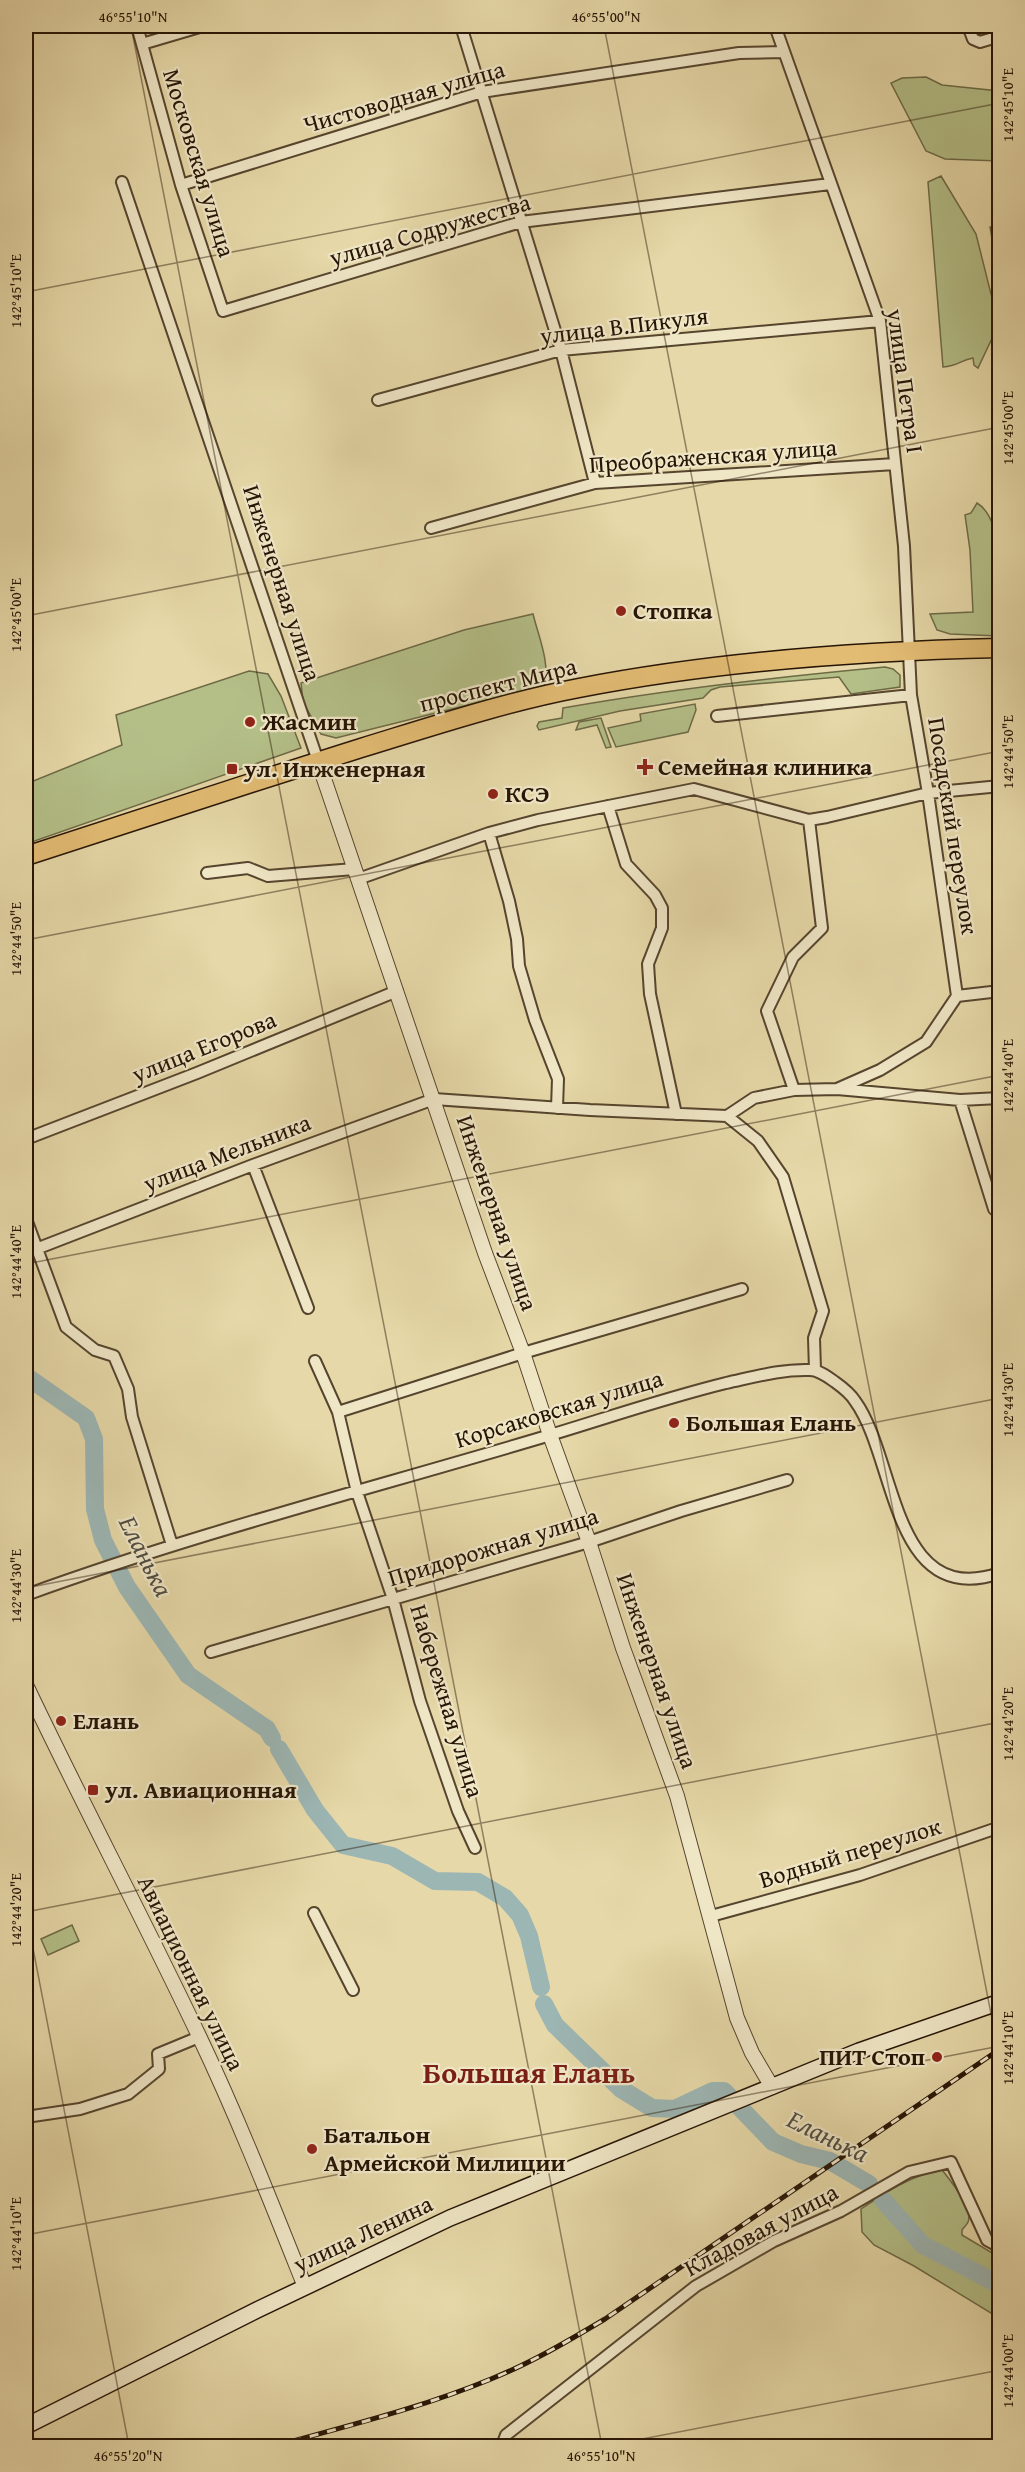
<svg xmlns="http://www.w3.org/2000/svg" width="1025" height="2472" viewBox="0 0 1025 2472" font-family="'Gentium Book Plus',serif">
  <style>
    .green { fill: #b4bf88; stroke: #6d6a46; stroke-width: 1.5 }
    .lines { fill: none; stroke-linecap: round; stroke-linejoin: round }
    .river { stroke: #9cb6b4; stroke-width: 18 }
    .minor-casing { stroke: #56452e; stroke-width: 14 }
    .tertiary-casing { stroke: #56452e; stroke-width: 16 }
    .secondary-casing { stroke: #261405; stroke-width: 18 }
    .primary-casing { stroke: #261405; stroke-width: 21 }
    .minor { stroke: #efe6c6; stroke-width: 10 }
    .tertiary { stroke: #efe6c6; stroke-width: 14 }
    .secondary { stroke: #efe6c6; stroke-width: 15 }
    .primary { stroke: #e3bc74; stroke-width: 18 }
    .rail-casing { stroke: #261405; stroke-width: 5 }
    .rail { stroke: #efe6c6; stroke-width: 3; stroke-dasharray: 9; stroke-linecap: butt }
    .ticks { fill: none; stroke: #261405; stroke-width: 1.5; stroke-opacity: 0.45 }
    .poi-dot { fill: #8f2418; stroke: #efe6c6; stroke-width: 2 }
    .labels { text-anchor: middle; stroke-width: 4.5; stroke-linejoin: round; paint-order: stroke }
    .street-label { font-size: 24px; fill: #261405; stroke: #efe6c6 }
    .poi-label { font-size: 24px; font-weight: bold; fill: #261405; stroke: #efe6c6; text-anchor: start }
    .water-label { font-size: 26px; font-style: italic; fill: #4f4d42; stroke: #efe6c6 }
    .district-label { font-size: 30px; font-weight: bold; fill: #7a1f14; stroke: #efe6c6 }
    .neatline { fill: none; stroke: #261405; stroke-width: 2 }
    .ticks-label { font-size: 15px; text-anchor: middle; fill: #261405 }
  </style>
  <rect width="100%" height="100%" fill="#e6d8a8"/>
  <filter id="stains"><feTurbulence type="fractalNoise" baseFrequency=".00333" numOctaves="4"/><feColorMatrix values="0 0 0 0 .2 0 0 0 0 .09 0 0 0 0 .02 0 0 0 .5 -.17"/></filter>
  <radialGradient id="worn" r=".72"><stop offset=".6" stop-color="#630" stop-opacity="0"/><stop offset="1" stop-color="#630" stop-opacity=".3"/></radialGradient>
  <path class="green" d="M926,77L942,85L999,91V161L945,159L926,151L891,83L902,78Z
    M941,176L976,234L993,302L994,334L978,368L974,365L973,358C961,360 958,366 943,367L928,182Z
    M999,225H1000L999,279L990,227Z
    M977,503C1008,522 1000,603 999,636L950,634L937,630L930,614L973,612L970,550L965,515L971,513Z
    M533,614C538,635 551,665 544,686L336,738L321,734L303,702L301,683L464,630Z
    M885,667L893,669L900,675V687L851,694L839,677L720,687L711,690L703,698L620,711L539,730L537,726L539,722L562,718L563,708C670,689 777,677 885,667Z
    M249,671L268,674L281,696L301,748L26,844V784L122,745L116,715Z
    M695,704L696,710L688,732L616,747L608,728L641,721L640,714Z
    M601,718L611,747L606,748L597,725L576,730L579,722Z
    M72,1925L79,1941L48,1955L41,1939Z
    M942,2170C950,2180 974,2209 968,2222C967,2225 964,2227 962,2230V2235L999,2257V2318L914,2266L874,2245L862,2232L861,2209C886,2192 911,2175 942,2170Z"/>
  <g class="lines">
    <path class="river" d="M26,1376L86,1418L94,1439L95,1509L103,1540L127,1587L188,1675L267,1729L272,1738
      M279,1749L315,1810L343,1845L392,1856L435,1881L478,1882L505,1898L520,1915L529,1936L541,1987
      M544,2004L555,2025L621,2089L652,2108L675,2109L713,2091H724L773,2142L801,2154L830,2161L869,2184
      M883,2200L923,2245L1000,2285"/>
    <defs>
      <path id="minor" d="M137,26L181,185L223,311L521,222L830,184
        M461,26L561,350L595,483
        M775,26L880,321L904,546L911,695L928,793L957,996L926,1042L880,1070L837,1089
        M968,26L973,39L980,42L1000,36
        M142,44L203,26
        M122,182L318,761
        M181,185L482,92L739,53L784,52
        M378,400L561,350L880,321
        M431,528L595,483L895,464
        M717,716L911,695
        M608,806L626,864L655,895L662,908V928L648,964L650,994L676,1114
        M489,833L509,901L517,939L519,966L535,1020L558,1079L557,1108
        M207,873L248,868L268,876L354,869
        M358,879L489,833L538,820L694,789L809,820L827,817L928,793L1000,786
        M957,996L1000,991
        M794,1090L767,1011L793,957L822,928L809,820
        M960,1100L994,1209L1000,1208
        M727,1116L754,1098L794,1090L837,1089L960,1100L1000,1098
        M26,1139L197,1073L397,991
        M253,1165L308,1308
        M26,1219L66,1327L95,1350L114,1356L128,1389L132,1417L172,1545
        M36,1249L253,1165L434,1099L590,1110L727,1116L758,1141L783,1177L823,1311L814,1338L815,1370
        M315,1361L338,1412L357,1492L393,1599L420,1701L458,1811L475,1848
        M338,1412L523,1353L742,1289
        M26,1595C196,1533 373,1488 547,1436C607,1418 665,1398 726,1383C754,1377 781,1369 810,1370C819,1370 828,1377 835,1382C842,1387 850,1393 855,1401C897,1458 891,1610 1000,1573
        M211,1652L589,1542L681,1511L787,1480
        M314,1913L353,1990
        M711,1916L860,1875L1000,1827
        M26,2117L80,2109L128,2094L159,2069L158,2054L199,2037
        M502,2446L506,2435L696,2286L774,2241L841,2211L909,2172L951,2162L987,2240L1000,2247"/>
      <path id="tertiary" d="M318,761L485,1253L523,1353L550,1435L589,1542L623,1648L677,1796L737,2018L752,2053L772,2087
        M26,1685C82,1803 143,1918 199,2036C238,2118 271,2202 305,2287"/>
      <path id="secondary" d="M26,2426L257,2310L450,2218L859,2051L1000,2002"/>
      <path id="primary" d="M26,856C137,820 249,783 361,748C433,726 505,702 579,688C718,661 858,651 1000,648"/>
    </defs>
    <use href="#minor" class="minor-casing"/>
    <use href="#tertiary" class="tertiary-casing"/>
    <use href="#secondary" class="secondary-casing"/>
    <use href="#primary" class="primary-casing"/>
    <use href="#minor" class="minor"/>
    <use href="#tertiary" class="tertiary"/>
    <use href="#secondary" class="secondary"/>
    <use href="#primary" class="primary"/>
    <defs>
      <path id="rail" d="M275,2446C347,2426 421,2408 491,2379C531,2363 568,2341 605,2319L1000,2049"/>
    </defs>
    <use href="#rail" class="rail-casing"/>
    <use href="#rail" class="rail"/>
  </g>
  <path class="ticks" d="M131,26L602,2446M604,26L1000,2060M26,292L1000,103M26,616L1000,427M26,940L1000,751M26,1264L1000,1075M26,1588L1000,1398M26,1912L1000,1722M26,1912L129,2446M26,2235L1000,2046M606,2446L1000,2370"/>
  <g class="poi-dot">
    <circle cx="621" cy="611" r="6"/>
    <circle cx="250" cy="722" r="6"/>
    <path d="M642 758h6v6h6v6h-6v6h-6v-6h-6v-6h6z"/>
    <rect x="226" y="763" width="12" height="12" rx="3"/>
    <circle cx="493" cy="794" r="6"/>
    <circle cx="674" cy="1423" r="6"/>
    <circle cx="61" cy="1721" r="6"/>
    <rect x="87" y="1784" width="12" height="12" rx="3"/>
    <circle cx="937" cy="2057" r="6"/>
    <circle cx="312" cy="2149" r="6"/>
  </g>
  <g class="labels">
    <g class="street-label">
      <text transform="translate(404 97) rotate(-16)" y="8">Чистоводная улица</text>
      <text transform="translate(199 163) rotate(73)" y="8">Московская улица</text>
      <text transform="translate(430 230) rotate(-16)" y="8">улица Содружества</text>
      <text transform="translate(624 326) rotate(-7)" y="8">улица В.Пикуля</text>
      <text transform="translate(905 381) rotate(82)" y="8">улица Петра I</text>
      <text transform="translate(713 456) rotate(-4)" y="8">Преображенская улица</text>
      <text transform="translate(282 583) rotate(72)" y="8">Инженерная улица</text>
      <text transform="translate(498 685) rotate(-14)" y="8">проспект Мира</text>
      <text transform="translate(953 826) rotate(81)" y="8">Посадский переулок</text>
      <text transform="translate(204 1047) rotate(-22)" y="8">улица Егорова</text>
      <text transform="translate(227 1153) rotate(-21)" y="8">улица Мельника</text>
      <text transform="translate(497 1213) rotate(71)" y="8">Инженерная улица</text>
      <text transform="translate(559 1409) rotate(-17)" y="8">Корсаковская улица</text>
      <text transform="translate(493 1547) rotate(-17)" y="8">Придорожная улица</text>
      <text transform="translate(657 1671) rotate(71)" y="8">Инженерная улица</text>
      <text transform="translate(447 1701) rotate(73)" y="8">Набережная улица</text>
      <text transform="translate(850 1853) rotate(-17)" y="8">Водный переулок</text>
      <text transform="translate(191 1973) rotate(64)" y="8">Авиационная улица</text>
      <text transform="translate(761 2230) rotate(-28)" y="8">Кладовая улица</text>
      <text transform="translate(363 2234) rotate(-25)" y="8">улица Ленина</text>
    </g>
    <g class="poi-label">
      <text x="633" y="619">Стопка</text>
      <text x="262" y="730">Жасмин</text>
      <text x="658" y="775">Семейная клиника</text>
      <text x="244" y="777">ул. Инженерная</text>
      <text x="505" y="802">КСЭ</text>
      <text x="686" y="1431">Большая Елань</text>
      <text x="73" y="1729">Елань</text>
      <text x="105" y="1798">ул. Авиационная</text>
      <text x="925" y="2065" text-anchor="end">ПИТ Стоп</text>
      <text x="324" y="2143">Батальон<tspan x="324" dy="28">Армейской Милиции</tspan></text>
    </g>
    <g class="water-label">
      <text transform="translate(146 1556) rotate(63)" y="9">Еланька</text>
      <text transform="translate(828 2136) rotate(26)" y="9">Еланька</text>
    </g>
    <g class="district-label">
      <text x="529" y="2083">Большая Елань</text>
    </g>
  </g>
  <rect width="1025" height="2472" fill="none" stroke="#e6d8a8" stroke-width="66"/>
  <rect x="33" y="33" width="959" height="2406" class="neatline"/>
  <g class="ticks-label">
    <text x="133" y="22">46°55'10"N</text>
    <text x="606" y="22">46°55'00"N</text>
    <text transform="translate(1008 105) rotate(-90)" y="5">142°45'10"E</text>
    <text transform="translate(16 291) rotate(-90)" y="5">142°45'10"E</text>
    <text transform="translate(1008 428) rotate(-90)" y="5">142°45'00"E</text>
    <text transform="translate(16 615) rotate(-90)" y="5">142°45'00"E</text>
    <text transform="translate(1008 752) rotate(-90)" y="5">142°44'50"E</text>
    <text transform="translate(16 939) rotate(-90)" y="5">142°44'50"E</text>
    <text transform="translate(1008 1076) rotate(-90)" y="5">142°44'40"E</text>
    <text transform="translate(16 1262) rotate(-90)" y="5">142°44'40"E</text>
    <text transform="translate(1008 1400) rotate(-90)" y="5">142°44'30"E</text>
    <text transform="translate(16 1586) rotate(-90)" y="5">142°44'30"E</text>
    <text transform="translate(1008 1724) rotate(-90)" y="5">142°44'20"E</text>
    <text transform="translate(16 1910) rotate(-90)" y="5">142°44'20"E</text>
    <text transform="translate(1008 2048) rotate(-90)" y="5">142°44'10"E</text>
    <text transform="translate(16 2234) rotate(-90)" y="5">142°44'10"E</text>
    <text transform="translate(1008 2371) rotate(-90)" y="5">142°44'00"E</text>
    <text x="128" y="2461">46°55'20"N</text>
    <text x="601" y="2461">46°55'10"N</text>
  </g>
  <rect width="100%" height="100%" filter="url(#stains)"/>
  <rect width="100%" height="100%" fill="url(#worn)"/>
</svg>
